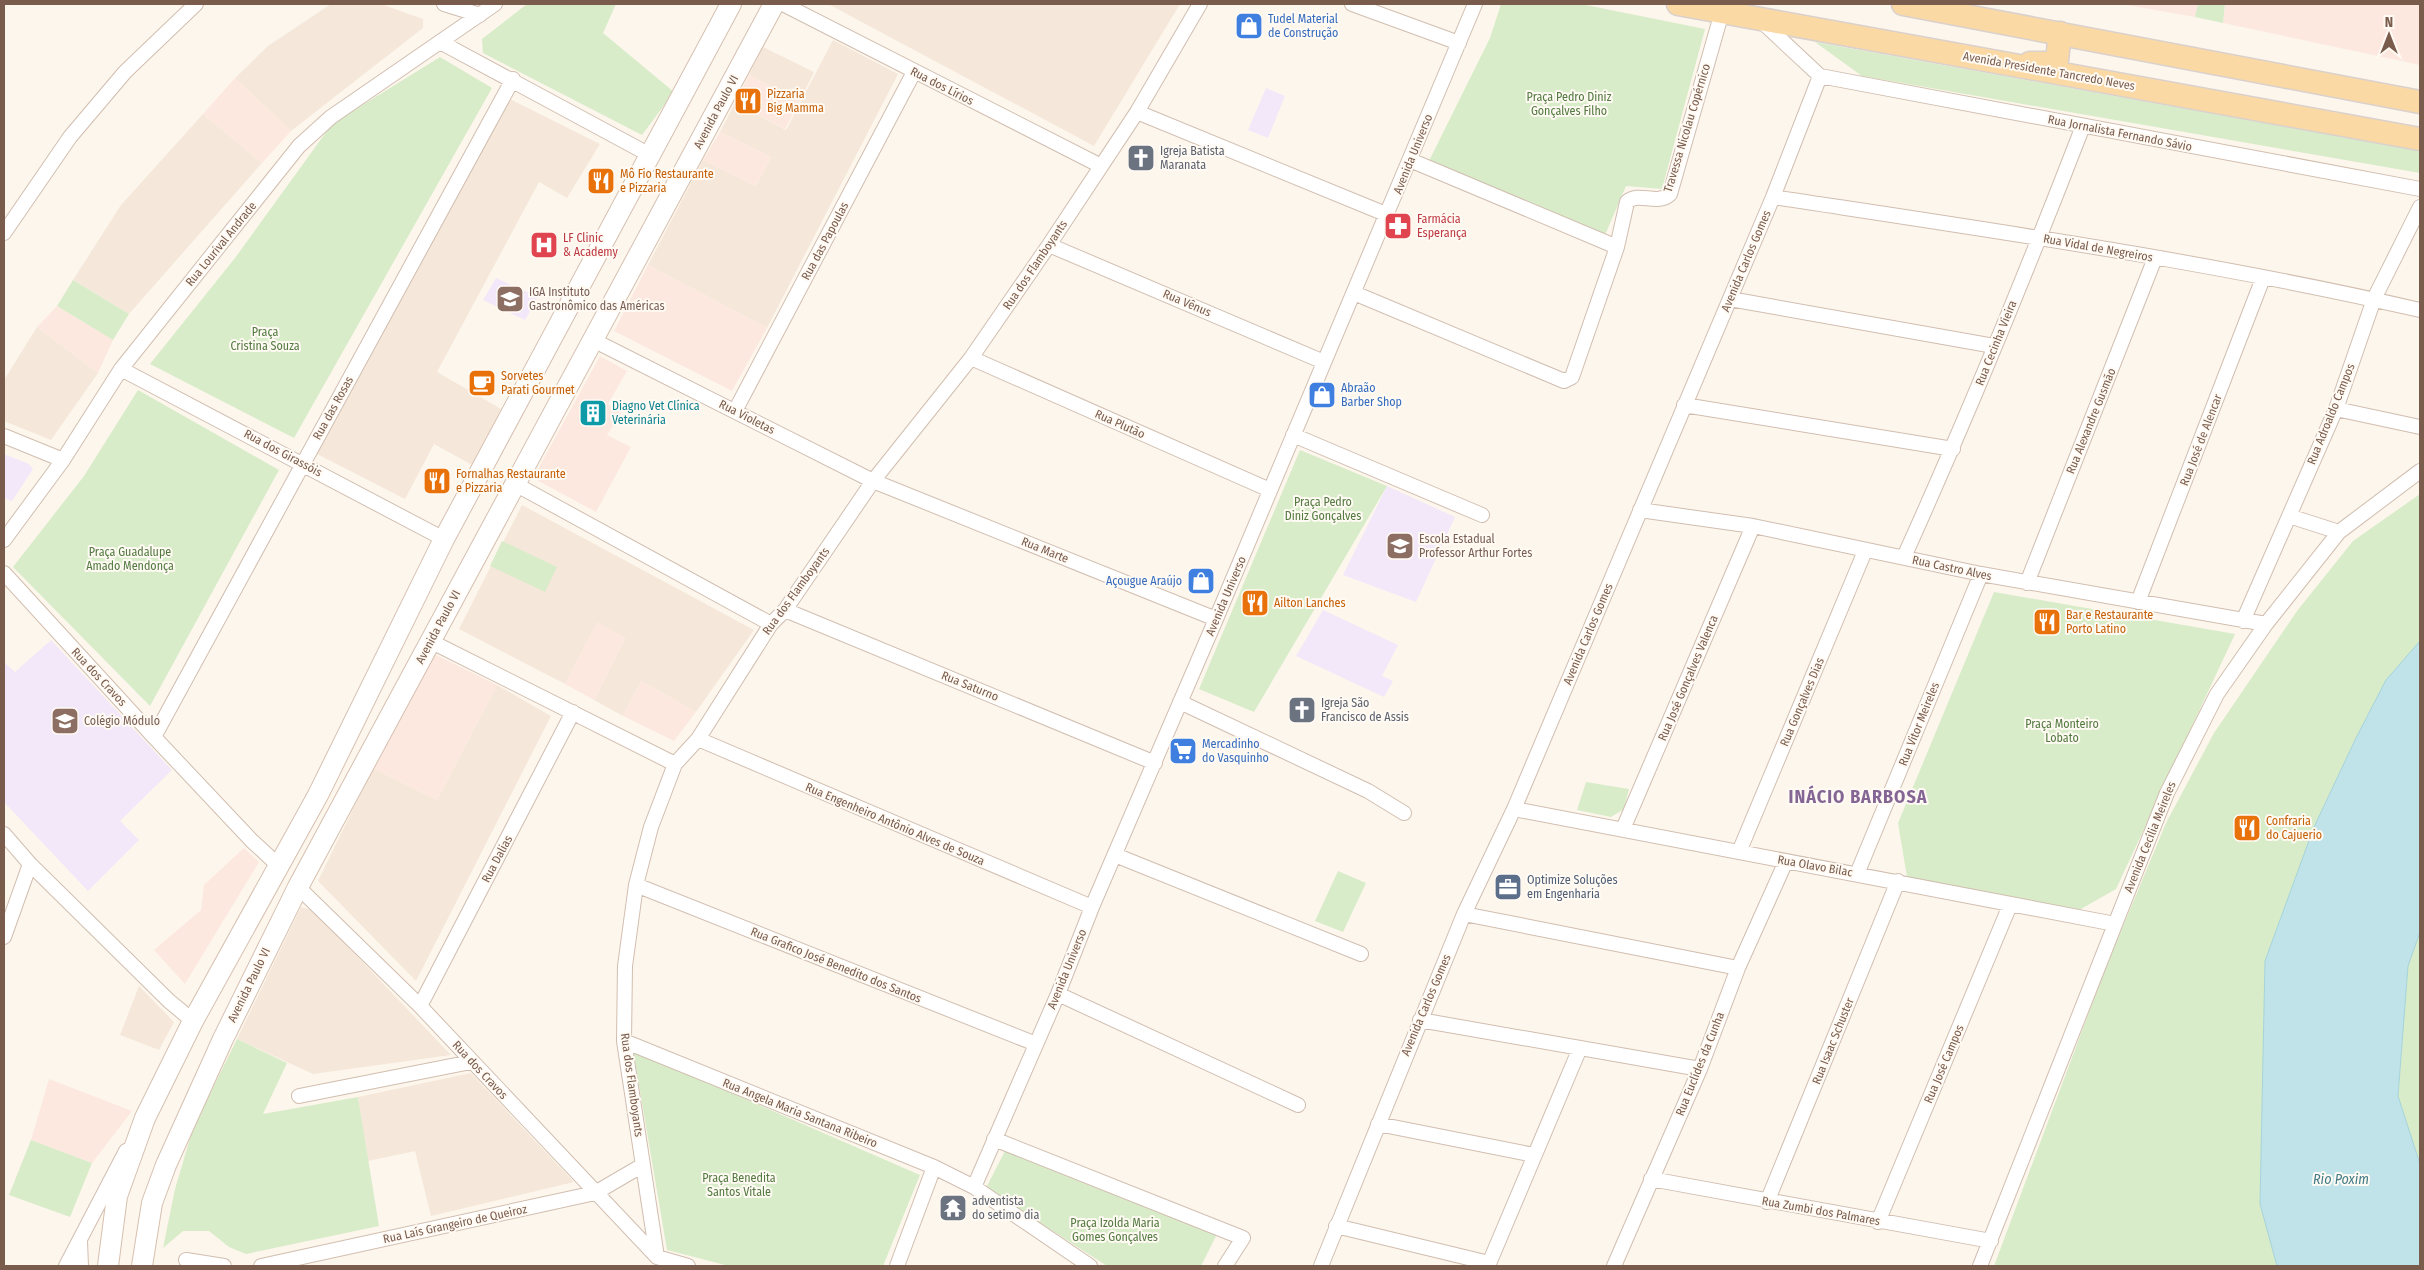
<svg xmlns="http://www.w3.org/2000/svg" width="2424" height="1270" viewBox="0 0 2424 1270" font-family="'Fira Sans Condensed',sans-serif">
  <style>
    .residential { fill: #f5e8da }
    .commercial { fill: #fde8e0 }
    .education { fill: #f3e8fa }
    .green { fill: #d8ecc9 }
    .water { fill: #bfe3e8; stroke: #a5d3da }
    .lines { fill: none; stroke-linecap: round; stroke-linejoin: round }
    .street-casing { stroke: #d1beb0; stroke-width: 16 }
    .secondary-casing { stroke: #d6c0b0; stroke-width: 22 }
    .primary-casing { stroke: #dad1cd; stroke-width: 25 }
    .street { stroke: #fff; stroke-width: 14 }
    .secondary { stroke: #fff; stroke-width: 20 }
    .primary { stroke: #fbd9a5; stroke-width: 22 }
    .labels { text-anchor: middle; stroke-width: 4; stroke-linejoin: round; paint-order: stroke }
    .shop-label { font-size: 12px; fill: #366cbe; stroke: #fffaf3; text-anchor: start }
    .street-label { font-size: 12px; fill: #7a5c4d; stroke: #fffaf3 }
    .food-label { font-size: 12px; fill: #c56008; stroke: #fffaf3; text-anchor: start }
    .park-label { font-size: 12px; fill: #537a41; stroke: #fffaf3 }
    .worship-label { font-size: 12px; fill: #5b616d; stroke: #fffaf3; text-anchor: start }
    .health-label { font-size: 12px; fill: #be3a42; stroke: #fffaf3; text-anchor: start }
    .education-label { font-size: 12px; fill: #785e54; stroke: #fffaf3; text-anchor: start }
    .culture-label { font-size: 12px; fill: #0d838f; stroke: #fffaf3; text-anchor: start }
    .service-label { font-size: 12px; fill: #4e5e75; stroke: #fffaf3; text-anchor: start }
    .water-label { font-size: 14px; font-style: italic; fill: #437c86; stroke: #fffaf3 }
    .district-label { font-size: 18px; font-weight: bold; letter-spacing: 1px; fill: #846695; stroke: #fffaf3 }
  </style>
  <rect width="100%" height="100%" fill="#fdf6ec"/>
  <path class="residential" d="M331,4H381L423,19V28L291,131L235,78L268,46Z
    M828,4H1180L1094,146Z
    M833,40L898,74L767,328L648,265L703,160L756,186L771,157L720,132L735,103L786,130Z
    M763,47L814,72L800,101L749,75Z
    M510,99L600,144L567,198L539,182L437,372L501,409L474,466L434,444L405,499L317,454Z
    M203,114L262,163L129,314L73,280L121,205Z
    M37,327L98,373L51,440L4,421V380Z
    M522,505L754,630L696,712L641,681L623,716L594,700L625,638L597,623L565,684L459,629Z
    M497,685L551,716L416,981L318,881L373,768L437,800Z
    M301,907L313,910L451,1055L313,1074L237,1039Z
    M139,986L174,1022L159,1050L120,1035Z
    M471,1073L574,1182L431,1216L415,1151L368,1161L358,1097Z"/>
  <path class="commercial" d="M2121,4H2198L2195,17Z
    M2225,4H2420V65L2223,23Z
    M749,75L800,101L785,129L735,103Z
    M235,78L291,131L262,163L203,114Z
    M720,132L771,157L756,186L703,160Z
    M648,265L767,328L732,391L614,331Z
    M57,306L113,340L98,373L37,327Z
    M600,356L627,371L608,404L621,413L607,435L631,447L596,512L533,478Z
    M597,622L625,638L594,700L565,684Z
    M434,654L497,685L437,800L373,768Z
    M641,681L696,712L674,741L623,716Z
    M244,848L259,862L185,984L154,950L201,910L204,885Z
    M49,1079L132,1111L92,1163L31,1140Z"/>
  <path class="education" d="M1266,88L1285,96L1268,138L1248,130Z
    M496,278L538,297L525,320L483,300Z
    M4,454L29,464L33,469L12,501L4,498Z
    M1387,486L1455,517L1416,602L1343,575Z
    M1323,610L1398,645L1382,676L1393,681L1384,697L1296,656Z
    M51,640L172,770L120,821L139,840L88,891L4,802V662L15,672Z"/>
  <path class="green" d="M527,4H616L603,33L674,92L642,135L483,53L482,39Z
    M1501,4H1581L1705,29L1662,189L1626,186L1605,235L1429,161L1490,38Z
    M2198,4H2225L2223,23L2195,17Z
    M1815,42L2420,151V173L1862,76Z
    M440,57L492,88L294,438L150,364L235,258L332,124Z
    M73,280L129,314L113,340L57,306Z
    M138,390L279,470L150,706L13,567L84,476Z
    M1300,450L1387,486L1254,712L1199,689Z
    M2420,494V641L2386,680L2356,738L2314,827L2265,961L2260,1204L2277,1266H1994L2104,972L2166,823L2214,733L2297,611L2353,541Z
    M502,541L557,567L545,592L490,566Z
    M1994,592L2235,634L2116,889L2074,913L1907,877L1898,823Z
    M1586,782L1629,789L1624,809L1611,817L1577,810Z
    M1338,871L1366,883L1343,932L1315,921Z
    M2420,932V1164L2398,1096L2408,966Z
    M237,1039L287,1063L263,1114L358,1097L379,1226L246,1254L229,1247L209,1231H183L163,1248L175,1189L193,1128Z
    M633,1050L920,1175L883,1266H729L667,1250Z
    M31,1140L92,1163L70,1217L9,1195Z
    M1006,1149L1217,1234L1201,1266H1107L986,1188Z"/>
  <path class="water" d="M2420,641V932L2408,966L2398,1096L2420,1164V1266H2277L2260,1204L2265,961L2314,827L2356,738L2386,680Z"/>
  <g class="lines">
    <defs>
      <path id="street" d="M444,4L480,15
        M783,4L1101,166
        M1352,4L1459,43
        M1760,20L1820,76
        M442,43L650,155
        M1820,76L2420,189
        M1137,112L1388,215
        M1410,160L1617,247
        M1773,197C1989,230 2207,261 2420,310
        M4,233L70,137L125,72L196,4
        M1049,245L1324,362
        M1354,293L1564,381L1572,377L1617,247L1627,202C1639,191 1657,206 1670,194L1722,12
        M1730,299L1994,346
        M593,340L873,481L1216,619
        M971,358L1270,490
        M121,369L444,539
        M1684,405L1953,449
        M2336,409L2420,427
        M735,411L914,72
        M1293,435L1482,515
        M4,436L63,460
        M515,484L771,624
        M1640,510L1753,526L1981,574L2266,624
        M2289,516L2339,532
        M4,540L63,460L121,369L299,146L331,117L495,4
        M1904,557C1968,415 2027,271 2083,126
        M4,573L154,737L252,841L278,865
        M2027,583L2155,258
        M2138,602L2263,278
        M785,610L1155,763
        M2243,621L2336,409L2374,299L2420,207
        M430,641L675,764
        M1180,702L1368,791L1404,813
        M154,737L513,79
        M698,739L1092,907
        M1514,809L2115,924
        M1623,829L1753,526
        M4,834L30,864L169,1001L193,1021
        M1739,852L1865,551
        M1115,855L1361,954
        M1857,874L1981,574
        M636,885L1036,1044
        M298,887L420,1006L657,1257L688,1266
        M1464,914L1738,968
        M4,937L30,864
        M1058,994L1298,1105
        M420,1006L573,712
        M1420,1020L1700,1069
        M624,1041L934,1167L974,1187L1090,1266
        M299,1096L471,1062
        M1378,1124L1534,1155
        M994,1139L1243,1238L1225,1266
        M1651,1179L1991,1241
        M974,1187L1058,994L1092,907L1216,619L1475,4
        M1767,1202L1898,881
        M1878,1222L2010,905
        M1336,1226L1489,1263
        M80,1241L81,1266
        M657,1257L624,1041L625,966L636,885L651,827L675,764L698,739L771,624L785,610L873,481L971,358L1049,245L1137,112L1200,4
        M186,1260L224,1266
        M66,1266L126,1151
        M261,1266L595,1193L643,1165
        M897,1266L934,1167
        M1321,1266L1464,914L1514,809L1773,197L1820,76
        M1488,1266L1580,1048
        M1614,1266L1700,1069L1738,968L1786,861
        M1980,1266L2167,793L2217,694L2266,624L2339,532L2420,471"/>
      <path id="secondary" d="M108,1266L117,1196L145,1118L193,1021L318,795L444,539L731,4
        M142,1266L152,1203L166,1165L223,1039L298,887L774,4"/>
      <path id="primary" d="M1678,4L2420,139
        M1903,4L2420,102
        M2030,63H2051L2057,60L2060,33"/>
    </defs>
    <use href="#street" class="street-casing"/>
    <use href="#secondary" class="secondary-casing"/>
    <use href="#primary" class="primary-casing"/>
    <use href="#street" class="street"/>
    <use href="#secondary" class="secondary"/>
    <use href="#primary" class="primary"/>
  </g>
  <defs>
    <symbol id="shop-square" viewBox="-11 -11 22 22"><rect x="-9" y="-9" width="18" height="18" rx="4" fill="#3f7fe0" stroke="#fffaf3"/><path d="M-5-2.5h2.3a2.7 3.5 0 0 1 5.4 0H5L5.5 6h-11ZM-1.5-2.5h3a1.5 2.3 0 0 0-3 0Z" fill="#fff"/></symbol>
    <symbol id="restaurant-square" viewBox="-11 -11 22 22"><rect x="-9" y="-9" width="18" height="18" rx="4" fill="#e8710a" stroke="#fffaf3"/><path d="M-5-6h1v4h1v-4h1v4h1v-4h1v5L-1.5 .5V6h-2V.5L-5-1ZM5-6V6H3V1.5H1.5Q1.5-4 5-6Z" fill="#fff"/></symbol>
    <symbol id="church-square" viewBox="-11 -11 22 22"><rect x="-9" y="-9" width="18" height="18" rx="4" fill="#6b7280" stroke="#fffaf3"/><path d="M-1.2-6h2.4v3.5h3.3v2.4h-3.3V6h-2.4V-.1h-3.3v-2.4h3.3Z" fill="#fff"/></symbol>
    <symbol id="pharmacy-square" viewBox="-11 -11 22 22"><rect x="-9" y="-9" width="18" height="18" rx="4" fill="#e0444e" stroke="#fffaf3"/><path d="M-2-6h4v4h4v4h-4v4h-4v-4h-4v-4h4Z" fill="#fff"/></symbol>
    <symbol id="hospital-square" viewBox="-11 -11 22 22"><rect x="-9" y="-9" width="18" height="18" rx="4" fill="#e0444e" stroke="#fffaf3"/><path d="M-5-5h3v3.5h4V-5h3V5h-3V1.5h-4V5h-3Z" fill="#fff"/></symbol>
    <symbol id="university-square" viewBox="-11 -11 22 22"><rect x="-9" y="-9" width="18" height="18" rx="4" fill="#8d6e63" stroke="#fffaf3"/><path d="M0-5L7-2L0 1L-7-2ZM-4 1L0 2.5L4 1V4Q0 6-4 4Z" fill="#fff"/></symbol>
    <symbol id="cafe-square" viewBox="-11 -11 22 22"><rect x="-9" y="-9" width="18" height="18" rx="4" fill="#e8710a" stroke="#fffaf3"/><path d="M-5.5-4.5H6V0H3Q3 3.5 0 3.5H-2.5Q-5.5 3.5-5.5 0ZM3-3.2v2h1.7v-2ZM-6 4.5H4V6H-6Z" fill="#fff"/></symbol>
    <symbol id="building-square" viewBox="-11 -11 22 22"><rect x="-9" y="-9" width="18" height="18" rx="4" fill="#0f9aa8" stroke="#fffaf3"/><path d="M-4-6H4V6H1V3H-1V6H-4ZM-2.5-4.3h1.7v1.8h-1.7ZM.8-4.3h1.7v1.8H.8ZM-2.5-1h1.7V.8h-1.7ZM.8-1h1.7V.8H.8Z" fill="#fff"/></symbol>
    <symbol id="school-square" viewBox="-11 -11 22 22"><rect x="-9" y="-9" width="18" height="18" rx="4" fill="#8d6e63" stroke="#fffaf3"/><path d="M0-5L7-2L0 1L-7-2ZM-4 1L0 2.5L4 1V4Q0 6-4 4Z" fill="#fff"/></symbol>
    <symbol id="supermarket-square" viewBox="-11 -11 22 22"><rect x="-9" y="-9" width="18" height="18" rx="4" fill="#3f7fe0" stroke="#fffaf3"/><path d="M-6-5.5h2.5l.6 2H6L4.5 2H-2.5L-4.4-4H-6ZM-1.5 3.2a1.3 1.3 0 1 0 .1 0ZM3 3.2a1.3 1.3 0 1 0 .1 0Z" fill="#fff"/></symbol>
    <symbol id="office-square" viewBox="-11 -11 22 22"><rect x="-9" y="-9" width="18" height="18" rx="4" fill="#5c6f8a" stroke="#fffaf3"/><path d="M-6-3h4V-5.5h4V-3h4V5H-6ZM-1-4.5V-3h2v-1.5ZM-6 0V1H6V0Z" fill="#fff"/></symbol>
    <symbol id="temple-square" viewBox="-11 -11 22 22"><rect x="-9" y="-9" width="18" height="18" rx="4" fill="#6b7280" stroke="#fffaf3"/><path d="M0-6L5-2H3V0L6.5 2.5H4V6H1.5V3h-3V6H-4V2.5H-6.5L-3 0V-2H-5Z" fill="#fff"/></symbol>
  </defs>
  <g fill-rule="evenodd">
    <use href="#shop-square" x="1233" y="10" width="32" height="32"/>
    <use href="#restaurant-square" x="732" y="85" width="32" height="32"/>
    <use href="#church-square" x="1125" y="142" width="32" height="32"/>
    <use href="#restaurant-square" x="585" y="165" width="32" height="32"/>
    <use href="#pharmacy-square" x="1382" y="210" width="32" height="32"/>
    <use href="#hospital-square" x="528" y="229" width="32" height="32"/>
    <use href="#university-square" x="494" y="283" width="32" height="32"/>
    <use href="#cafe-square" x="466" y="367" width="32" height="32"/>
    <use href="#shop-square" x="1306" y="379" width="32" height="32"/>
    <use href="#building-square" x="577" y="397" width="32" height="32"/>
    <use href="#restaurant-square" x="421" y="465" width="32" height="32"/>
    <use href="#school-square" x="1384" y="530" width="32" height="32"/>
    <use href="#shop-square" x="1185" y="565" width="32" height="32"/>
    <use href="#restaurant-square" x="1239" y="587" width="32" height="32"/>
    <use href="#restaurant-square" x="2031" y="606" width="32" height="32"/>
    <use href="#church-square" x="1286" y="694" width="32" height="32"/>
    <use href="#school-square" x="49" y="705" width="32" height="32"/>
    <use href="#supermarket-square" x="1167" y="735" width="32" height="32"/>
    <use href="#restaurant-square" x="2231" y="812" width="32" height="32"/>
    <use href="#office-square" x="1492" y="871" width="32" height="32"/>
    <use href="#temple-square" x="937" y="1192" width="32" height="32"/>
  </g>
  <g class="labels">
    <g class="shop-label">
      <text x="1268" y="23">Tudel Material<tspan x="1268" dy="14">de Construção</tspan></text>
      <text x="1341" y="392">Abraão<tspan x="1341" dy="14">Barber Shop</tspan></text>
      <text x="1182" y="585" text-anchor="end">Açougue Araújo</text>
      <text x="1202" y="748">Mercadinho<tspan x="1202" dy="14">do Vasquinho</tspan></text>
    </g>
    <g class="street-label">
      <text transform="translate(2049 71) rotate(10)" y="4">Avenida Presidente Tancredo Neves</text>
      <text transform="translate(942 86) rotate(27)" y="4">Rua dos Lírios</text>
      <text transform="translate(716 112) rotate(-62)" y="4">Avenida Paulo VI</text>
      <text transform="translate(1687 128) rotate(-73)" y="4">Travessa Nicolau Copérnico</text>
      <text transform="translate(2120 133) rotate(11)" y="4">Rua Jornalista Fernando Sávio</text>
      <text transform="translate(1413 154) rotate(-68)" y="4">Avenida Universo</text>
      <text transform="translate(825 241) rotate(-62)" y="4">Rua das Papoulas</text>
      <text transform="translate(221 244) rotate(-51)" y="4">Rua Lourival Andrade</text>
      <text transform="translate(2098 248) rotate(10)" y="4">Rua Vidal de Negreiros</text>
      <text transform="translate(1746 261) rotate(-67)" y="4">Avenida Carlos Gomes</text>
      <text transform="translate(1035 265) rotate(-56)" y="4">Rua dos Flamboyants</text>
      <text transform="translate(1187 303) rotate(23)" y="4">Rua Vênus</text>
      <text transform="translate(1996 343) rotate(-68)" y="4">Rua Cecinha Vieira</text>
      <text transform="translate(333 408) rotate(-61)" y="4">Rua das Rosas</text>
      <text transform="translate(2331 414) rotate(-68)" y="4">Rua Adroaldo Campos</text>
      <text transform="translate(747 417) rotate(27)" y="4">Rua Violetas</text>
      <text transform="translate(2091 421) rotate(-68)" y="4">Rua Alexandre Gusmão</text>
      <text transform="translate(1120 424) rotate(24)" y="4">Rua Plutão</text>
      <text transform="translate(2201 440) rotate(-69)" y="4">Rua José de Alencar</text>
      <text transform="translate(283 453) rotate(28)" y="4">Rua dos Girassóis</text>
      <text transform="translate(1045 550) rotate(22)" y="4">Rua Marte</text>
      <text transform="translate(1952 568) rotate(12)" y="4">Rua Castro Alves</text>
      <text transform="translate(796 591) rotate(-54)" y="4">Rua dos Flamboyants</text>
      <text transform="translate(1226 596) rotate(-67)" y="4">Avenida Universo</text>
      <text transform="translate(438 627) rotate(-62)" y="4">Avenida Paulo VI</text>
      <text transform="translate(1588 634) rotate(-67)" y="4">Avenida Carlos Gomes</text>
      <text transform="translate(99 677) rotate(47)" y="4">Rua dos Cravos</text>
      <text transform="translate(1688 678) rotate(-67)" y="4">Rua José Gonçalves Valenca</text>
      <text transform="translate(970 686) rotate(22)" y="4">Rua Saturno</text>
      <text transform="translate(1802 702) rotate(-67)" y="4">Rua Gonçalves Dias</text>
      <text transform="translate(1919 724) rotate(-68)" y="4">Rua Vitor Meireles</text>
      <text transform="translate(895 824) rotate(23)" y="4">Rua Engenheiro Antônio Alves de Souza</text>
      <text transform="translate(2150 837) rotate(-68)" y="4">Avenida Cecília Meireles</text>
      <text transform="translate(497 859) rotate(-62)" y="4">Rua Dalias</text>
      <text transform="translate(1815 866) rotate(10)" y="4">Rua Olavo Bilac</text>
      <text transform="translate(836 965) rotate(22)" y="4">Rua Grafico José Benedito dos Santos</text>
      <text transform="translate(1067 969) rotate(-68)" y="4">Avenida Universo</text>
      <text transform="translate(249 985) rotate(-64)" y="4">Avenida Paulo VI</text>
      <text transform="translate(1426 1005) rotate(-67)" y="4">Avenida Carlos Gomes</text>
      <text transform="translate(1833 1041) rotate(-68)" y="4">Rua Isaac Schuster</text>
      <text transform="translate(1700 1064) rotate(-68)" y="4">Rua Euclídes da Cunha</text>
      <text transform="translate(1944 1064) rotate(-67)" y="4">Rua José Campos</text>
      <text transform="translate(480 1070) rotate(47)" y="4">Rua dos Cravos</text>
      <text transform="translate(632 1085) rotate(82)" y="4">Rua dos Flamboyants</text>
      <text transform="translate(800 1113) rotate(22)" y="4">Rua Angela Maria Santana Ribeiro</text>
      <text transform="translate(1821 1211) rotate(10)" y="4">Rua Zumbi dos Palmares</text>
      <text transform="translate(455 1224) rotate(-12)" y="4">Rua Laís Grangeiro de Queiroz</text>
    </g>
    <g class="food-label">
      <text x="767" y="98">Pizzaria<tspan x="767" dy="14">Big Mamma</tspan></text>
      <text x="620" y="178">Mô Fio Restaurante<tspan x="620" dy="14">e Pizzaria</tspan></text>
      <text x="501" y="380">Sorvetes<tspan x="501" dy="14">Parati Gourmet</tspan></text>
      <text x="456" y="478">Fornalhas Restaurante<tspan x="456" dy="14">e Pizzaria</tspan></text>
      <text x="1274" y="607">Ailton Lanches</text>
      <text x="2066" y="619">Bar e Restaurante<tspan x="2066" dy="14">Porto Latino</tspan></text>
      <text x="2266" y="825">Confraria<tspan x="2266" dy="14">do Cajuerio</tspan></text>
    </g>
    <g class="park-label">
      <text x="1569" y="101">Praça Pedro Diniz<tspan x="1569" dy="14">Gonçalves Filho</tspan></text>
      <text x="265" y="336">Praça<tspan x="265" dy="14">Cristina Souza</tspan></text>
      <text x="1323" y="506">Praça Pedro<tspan x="1323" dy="14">Diniz Gonçalves</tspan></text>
      <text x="130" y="556">Praça Guadalupe<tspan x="130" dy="14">Amado Mendonça</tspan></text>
      <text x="2062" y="728">Praça Monteiro<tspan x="2062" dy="14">Lobato</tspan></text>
      <text x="739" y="1182">Praça Benedita<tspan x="739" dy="14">Santos Vitale</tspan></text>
      <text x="1115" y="1227">Praça Izolda Maria<tspan x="1115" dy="14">Gomes Gonçalves</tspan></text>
    </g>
    <g class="worship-label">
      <text x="1160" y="155">Igreja Batista<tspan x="1160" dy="14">Maranata</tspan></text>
      <text x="1321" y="707">Igreja São<tspan x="1321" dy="14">Francisco de Assis</tspan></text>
      <text x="972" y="1205">adventista<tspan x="972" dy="14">do setimo dia</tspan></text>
    </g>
    <g class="health-label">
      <text x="1417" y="223">Farmácia<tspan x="1417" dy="14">Esperança</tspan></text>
      <text x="563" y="242">LF Clinic<tspan x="563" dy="14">&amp; Academy</tspan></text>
    </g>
    <g class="education-label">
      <text x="529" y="296">IGA Instituto<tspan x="529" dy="14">Gastronômico das Américas</tspan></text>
      <text x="1419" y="543">Escola Estadual<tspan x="1419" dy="14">Professor Arthur Fortes</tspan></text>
      <text x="84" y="725">Colégio Módulo</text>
    </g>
    <g class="culture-label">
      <text x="612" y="410">Diagno Vet Clínica<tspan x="612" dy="14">Veterinária</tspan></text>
    </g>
    <g class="service-label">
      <text x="1527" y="884">Optimize Soluções<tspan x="1527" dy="14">em Engenharia</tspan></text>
    </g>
    <g class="water-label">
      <text x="2341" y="1184">Rio Poxim</text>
    </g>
    <g class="district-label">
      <text x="1858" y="803">INÁCIO BARBOSA</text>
    </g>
  </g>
  <rect width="2424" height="1270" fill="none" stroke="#7a5c4d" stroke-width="10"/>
  <g transform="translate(2389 35)" stroke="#fffaf3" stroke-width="4" paint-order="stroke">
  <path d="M0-4L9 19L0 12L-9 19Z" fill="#7a5c4d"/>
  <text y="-8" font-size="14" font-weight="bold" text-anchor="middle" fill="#7a5c4d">N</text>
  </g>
</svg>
